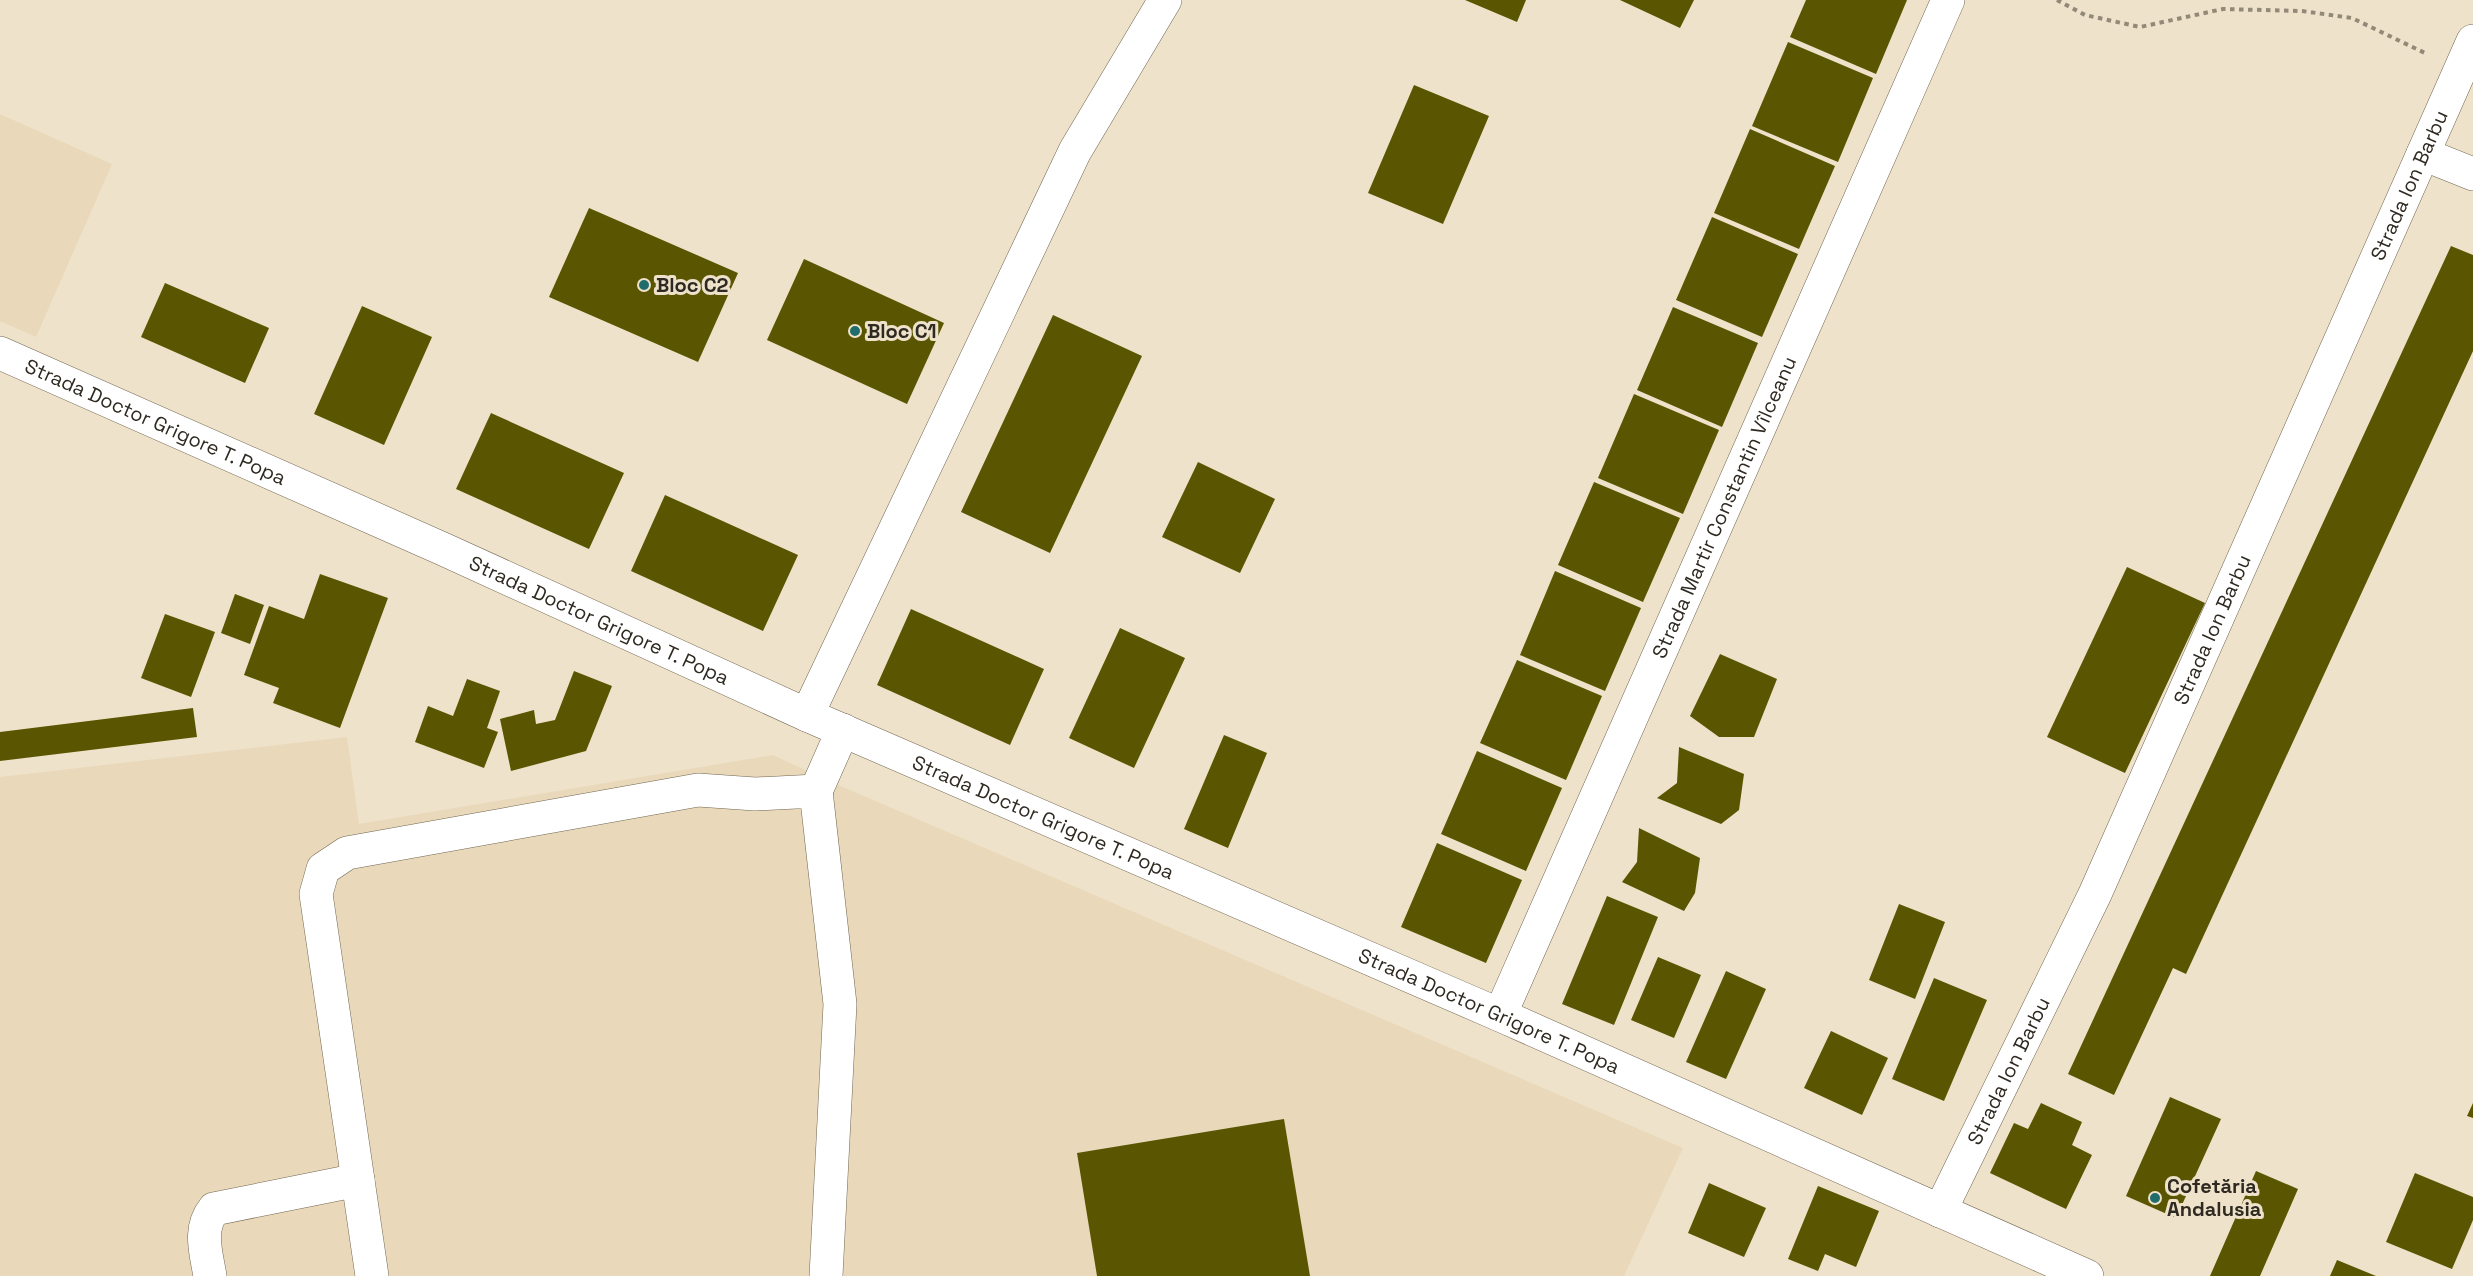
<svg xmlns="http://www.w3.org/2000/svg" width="2473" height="1276" viewBox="0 0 2473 1276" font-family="'Space Grotesk',sans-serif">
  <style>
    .built { fill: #e9d9ba }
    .building { fill: #5a5500 }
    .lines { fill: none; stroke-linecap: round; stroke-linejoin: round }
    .minor-casing { stroke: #716651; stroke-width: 34 }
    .path { stroke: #928978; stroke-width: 4; stroke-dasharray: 4.5 4.5; stroke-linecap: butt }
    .minor { stroke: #fff; stroke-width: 33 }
    .poi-dot { fill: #206c6c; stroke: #efe2ca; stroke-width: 2 }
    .labels { text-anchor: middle; stroke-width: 6; stroke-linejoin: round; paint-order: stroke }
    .street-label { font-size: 20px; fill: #2f2a21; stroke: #efe2ca }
    .poi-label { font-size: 20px; font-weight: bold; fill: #2f2a21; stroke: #efe2ca; text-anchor: start }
  </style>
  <rect width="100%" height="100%" fill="#efe2ca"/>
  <path class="built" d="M0,114L112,164L36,337L0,321Z
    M347,737L359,824L773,755L822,778L1683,1148L1624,1276H0V777Z"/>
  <path class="building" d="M1465,0H1526L1517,22Z
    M1620,0H1694L1680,28Z
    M1806,0H1907L1876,74L1790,37Z
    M1788,42L1873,78L1838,162L1752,126Z
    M1414,85L1489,116L1443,224L1368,193Z
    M1750,129L1835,166L1799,249L1714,213Z
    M589,208L738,273L698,362L549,297Z
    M1712,217L1798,254L1762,337L1676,300Z
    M2451,246L2473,255V351L2186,974L2173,968L2114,1095L2068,1074Z
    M804,259L944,323L907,404L767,340Z
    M165,283L269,328L245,383L141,337Z
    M362,306L432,337L384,445L314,414Z
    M1673,307L1758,343L1722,427L1637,390Z
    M1053,315L1142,356L1050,553L961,512Z
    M1634,394L1719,430L1683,514L1598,478Z
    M491,413L624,473L589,549L456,489Z
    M1198,462L1275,499L1240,573L1162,537Z
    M1594,482L1680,518L1643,602L1558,565Z
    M665,495L798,555L763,631L631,571Z
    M2127,567L2205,603L2125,773L2047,737Z
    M1555,571L1641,608L1605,691L1520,655Z
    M320,574L388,598L340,728L273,703L279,688L244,675L269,606L304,619Z
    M235,594L264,605L250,644L221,633Z
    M911,609L1044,669L1010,745L877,685Z
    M165,614L215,632L191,697L141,678Z
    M1120,628L1185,658L1134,768L1069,738Z
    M1720,654L1777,679L1754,737H1719L1690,716Z
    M1517,660L1602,696L1566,780L1480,743Z
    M574,671L612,686L586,751L511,771L500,719L534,710L536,724L555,720Z
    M467,679L500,691L487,728L498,732L484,768L415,742L428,706L453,716Z
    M193,708L197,737L0,761V732Z
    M1224,735L1267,753L1228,848L1184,829Z
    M1679,747L1744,774L1739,810L1721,824L1657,798L1677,783Z
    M1477,751L1562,788L1526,871L1441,834Z
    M1639,828L1700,858L1695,893L1684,911L1622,882L1637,862Z
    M1437,843L1522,880L1486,963L1401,927Z
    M1607,896L1658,917L1614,1025L1562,1004Z
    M1899,904L1945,922L1915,999L1869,980Z
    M1658,957L1701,975L1674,1038L1631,1020Z
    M1726,971L1766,989L1726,1079L1686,1062Z
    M1934,978L1987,1000L1944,1101L1892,1079Z
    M1831,1031L1888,1058L1862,1115L1804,1088Z
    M2170,1097L2221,1119L2176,1218L2126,1196Z
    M2041,1103L2082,1122L2072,1145L2092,1155L2066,1209L1990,1173L2014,1123L2028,1129Z
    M2473,1103V1118L2467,1116Z
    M1284,1119L1310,1276H1097L1077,1153Z
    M2256,1171L2298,1189L2260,1276H2210Z
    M2415,1173L2473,1197V1220L2452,1269L2386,1242Z
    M1709,1183L1766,1208L1744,1257L1688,1233Z
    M1818,1186L1879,1211L1856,1267L1825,1254L1818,1271L1788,1259Z
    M2337,1260L2376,1276H2330Z"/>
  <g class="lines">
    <defs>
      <g id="minor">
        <path d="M2423,154L2473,174"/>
        <path id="s1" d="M0,353L443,549L807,715L1500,1015L2087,1276"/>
        <path d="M807,715L1075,151L1165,0"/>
        <path d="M816,791L843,730"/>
        <path id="s2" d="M1500,1015L1948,0"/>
        <path id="s3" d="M1940,1211L2095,894L2473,41"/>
        <path d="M210,1276C206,1252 198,1229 214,1209L358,1180"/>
        <path d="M372,1276L316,894L323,869L347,853L698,790L755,794L816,791L840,1004L826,1276"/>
      </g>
    </defs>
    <use href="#minor" class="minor-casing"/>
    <path class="path" d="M2057,0L2085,15L2140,27L2223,9L2302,11L2352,18L2427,54"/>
    <use href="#minor" class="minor"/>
  </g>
  <g class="poi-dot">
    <circle cx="644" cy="285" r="6"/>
    <circle cx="855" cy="331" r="6"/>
    <circle cx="2155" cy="1198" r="6"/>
  </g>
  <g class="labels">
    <g class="street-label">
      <text dy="7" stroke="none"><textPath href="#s3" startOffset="1128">Strada Ion Barbu</textPath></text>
      <text dy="7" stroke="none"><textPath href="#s1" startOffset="170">Strada Doctor Grigore T. Popa</textPath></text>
      <text dy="7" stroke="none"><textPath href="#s2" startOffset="555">Strada Martir Constantin Vîlceanu</textPath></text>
      <text dy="7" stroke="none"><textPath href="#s1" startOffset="656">Strada Doctor Grigore T. Popa</textPath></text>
      <text dy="7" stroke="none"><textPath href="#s3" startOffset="642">Strada Ion Barbu</textPath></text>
      <text dy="7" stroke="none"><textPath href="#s1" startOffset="1142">Strada Doctor Grigore T. Popa</textPath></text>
      <text dy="7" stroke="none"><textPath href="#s1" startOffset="1628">Strada Doctor Grigore T. Popa</textPath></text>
      <text dy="7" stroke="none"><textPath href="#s3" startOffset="156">Strada Ion Barbu</textPath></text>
    </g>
    <g class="poi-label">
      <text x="656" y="292">Bloc C2</text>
      <text x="867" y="338">Bloc C1</text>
      <text x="2167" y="1193">Cofetăria<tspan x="2167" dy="23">Andalusia</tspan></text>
    </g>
  </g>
</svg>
